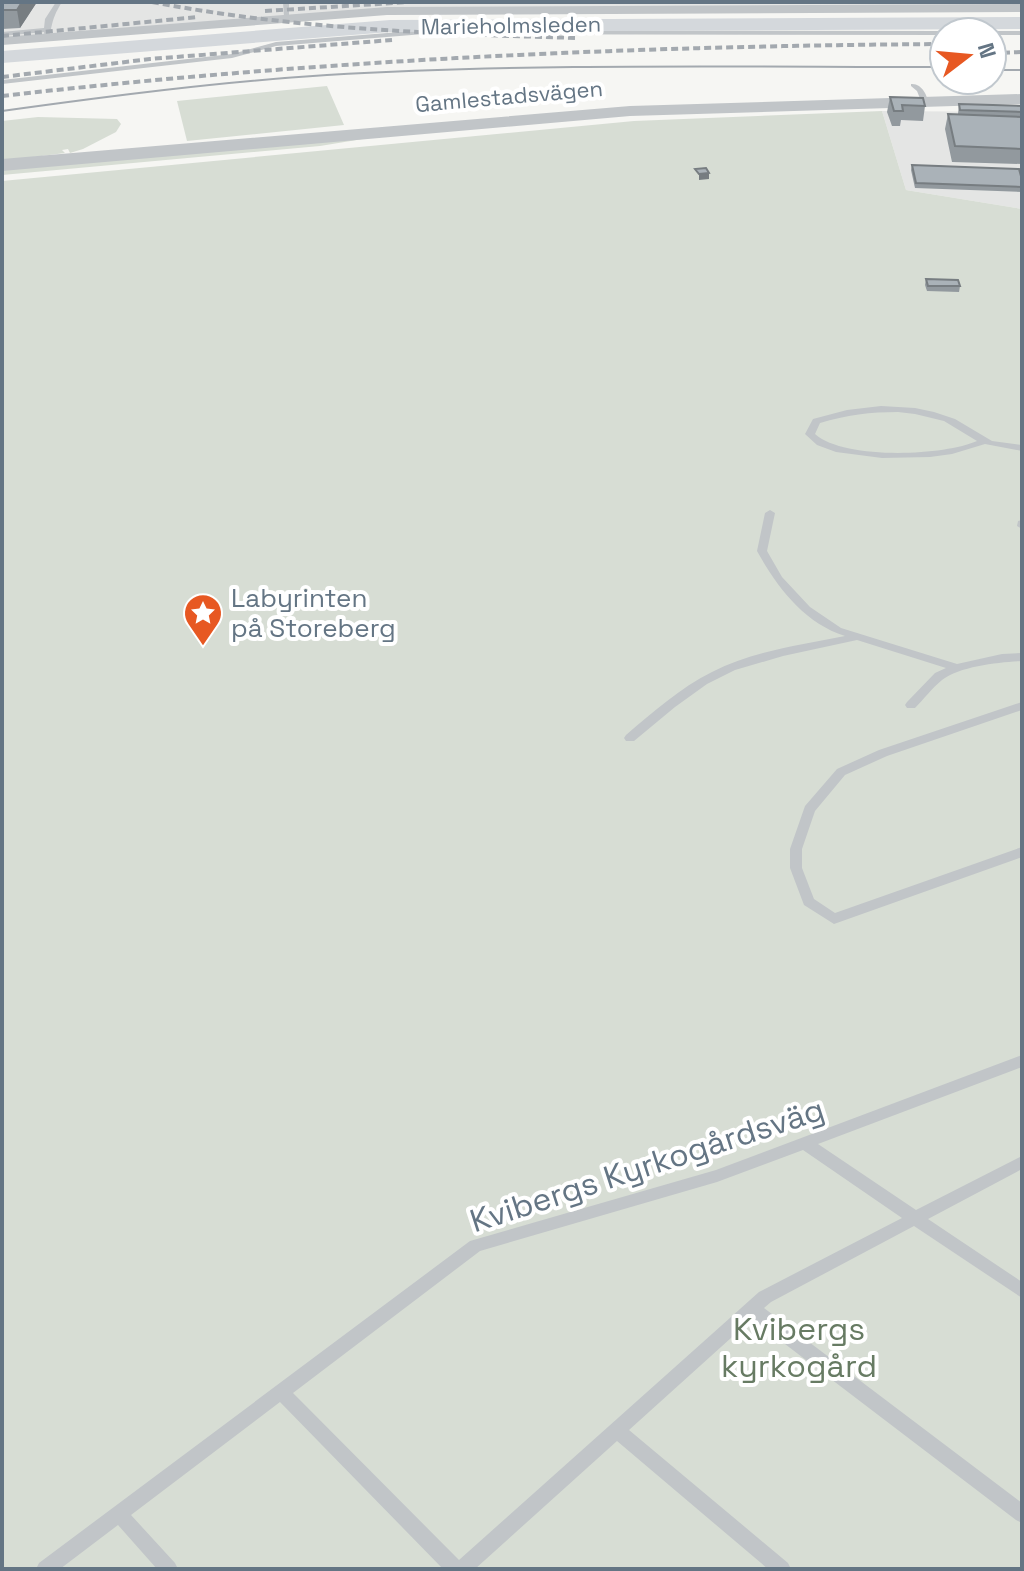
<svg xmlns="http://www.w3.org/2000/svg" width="1024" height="1571" viewBox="0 0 1024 1571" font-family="'Space Grotesk',sans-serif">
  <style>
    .built { fill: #e4e5e4 }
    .green { fill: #d7ddd4 }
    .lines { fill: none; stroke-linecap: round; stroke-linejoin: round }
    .service { fill: #c1c5c8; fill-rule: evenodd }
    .minor { fill: #c1c5c8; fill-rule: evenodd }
    .tertiary { fill: #c1c5c8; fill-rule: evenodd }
    .trunk { fill: #d4d8dc; fill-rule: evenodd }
    .tram { stroke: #a3a9af; stroke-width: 2 }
    .rail { stroke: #a3a9af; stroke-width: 4; stroke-dasharray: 7 4; stroke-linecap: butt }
    .wall { fill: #92999e }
    .shaded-wall { fill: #777d81 }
    .building { fill: #aab2b8; stroke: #777d81; stroke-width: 2 }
    .labels { text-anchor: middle; stroke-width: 8; stroke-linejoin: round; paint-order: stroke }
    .far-street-label { font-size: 22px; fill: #647584; stroke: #fff }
    .poi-label { font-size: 26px; fill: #647584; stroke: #fff; text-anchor: start }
    .near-street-label { font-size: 32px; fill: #647584; stroke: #fff }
    .near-park-label { font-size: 32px; fill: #677b63; stroke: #fff }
  </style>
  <rect width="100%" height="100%" fill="#f6f6f3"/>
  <path class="built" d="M2,2H1022V7L387,10L2,40Z
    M882,111L1022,112V209L906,190Z"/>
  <path class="green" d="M327,86L344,125L187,141L177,101Z
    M882,111L906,190L1022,209V1569H2V181L634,121Z
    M38,117L117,119L121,124L116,132L83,149L70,153L68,149L62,150L65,153L2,161V121Z
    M369,138L320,146L2,175V170Z"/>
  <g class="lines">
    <path class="service" d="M56,2H62C52,18 53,22 49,37H45L44,32L2,36V32L44,28L45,19Z
      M283,2H289V18L284,17Z
      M424,30L944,31L947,32H944V35L424,34L276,46L232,58L2,84V80L232,54L276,42Z
      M992,31H1022V35H992V32H989Z
      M911,84C922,83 928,96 929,106H923L917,91L911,86Z
      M881,406L915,408L934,412L955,419L992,441L1022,445V451L985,444L952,454L930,457L882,458L836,452L817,445L805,434L813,419L847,410ZM898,412L915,414L944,421L977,441C943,456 844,460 815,434L820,423C846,415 871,412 898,412Z
      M770,510L775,513L767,551L782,577L810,607L841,628L957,664L1002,654L1022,653V661C1000,662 960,666 942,680C932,688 924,699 915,708H907L905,705L907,702L935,673L946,668L857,640L783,656L735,670L707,684L675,707L634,741H626L624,738L626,735C653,712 680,688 712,672C753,651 800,645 845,636C804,623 777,587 757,551L765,513Z
      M1022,520V529L1017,526L1018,521Z
      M1022,702V710L887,756L845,775L815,811L802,849V868L814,899L835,913L1022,847V857L834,924L804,905L790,868V849L805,806L837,769L879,750Z
      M1022,1055V1067L818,1144L916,1210L1022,1156V1169L928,1219L1022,1282V1298L914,1226L771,1302L764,1308L1022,1503V1523L1016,1520L752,1319L629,1430L788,1563L791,1569H768L617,1441L475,1569H443L280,1402L131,1515L175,1563L178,1569H157L118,1525L60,1569H36L39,1563L470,1241L716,1170ZM803,1150L902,1218L759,1292L459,1560L293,1393L480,1251L717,1182Z"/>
    <path class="minor" d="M1022,4V12L387,15L2,45V37L387,7Z"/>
    <path class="tertiary" d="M1022,94V104L630,116L2,171V159L630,106Z"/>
    <path class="trunk" d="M1022,17V29L390,32L2,63V51L390,20Z"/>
    <path class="tram" d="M992,70H1022
      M2,111C110,96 218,82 327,75C532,63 738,67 944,67"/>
    <path class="rail" d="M152,2C293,29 435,34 578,38
      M618,2H1022
      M265,11L409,2
      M2,36L198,17
      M992,53L1022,52
      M2,77L150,59L392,40
      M2,96C315,60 629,46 944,44"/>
  </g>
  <path class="wall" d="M2,2H37L20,28L2,29Z
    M890,97L925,106L923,121L901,120L900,126H892L887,112Z
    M959,104L1022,106V164L952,162L945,129L948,114H958Z
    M912,165L1022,180V192L915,188L911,170Z
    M926,279L960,286L959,292L927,291L925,285Z"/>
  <path class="shaded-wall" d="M22,2H37L20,28L17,10Z
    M709,173V179L699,180V174Z"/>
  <path class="building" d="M2,2H22L17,10H2Z
    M890,97L923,98L925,106L902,105L903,111H894Z
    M959,104L1022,106V112L960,110Z
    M948,114L1022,117V149L955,146Z
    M912,165L1019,169L1022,180V187L916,183Z
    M706,168L709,173L699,174L695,169Z
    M926,279L958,280L960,286H928Z"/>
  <defs>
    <symbol id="sight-pin" viewBox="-11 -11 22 30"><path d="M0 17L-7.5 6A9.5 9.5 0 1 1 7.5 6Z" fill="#e75822" stroke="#fff"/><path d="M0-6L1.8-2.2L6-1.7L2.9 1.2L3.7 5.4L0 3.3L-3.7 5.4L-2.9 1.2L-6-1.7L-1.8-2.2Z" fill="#fff"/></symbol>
  </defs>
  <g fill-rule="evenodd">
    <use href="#sight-pin" x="181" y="591" width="44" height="60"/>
  </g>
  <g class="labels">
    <g class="far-street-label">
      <text transform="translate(511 25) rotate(-1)" y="8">Marieholmsleden</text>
      <text transform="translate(509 96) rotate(-5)" y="8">Gamlestadsvägen</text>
    </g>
    <g class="poi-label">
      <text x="231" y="607">Labyrinten<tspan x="231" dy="30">på Storeberg</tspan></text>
    </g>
    <g class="near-street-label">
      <text transform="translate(647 1165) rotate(-18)" y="11">Kvibergs Kyrkogårdsväg</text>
    </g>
    <g class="near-park-label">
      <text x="799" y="1340">Kvibergs<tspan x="799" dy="37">kyrkogård</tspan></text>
    </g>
  </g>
  <rect width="1024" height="1571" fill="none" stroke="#647584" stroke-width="8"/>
  <g transform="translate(968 56) rotate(74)"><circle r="38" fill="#ffffff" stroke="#c1c8ce" stroke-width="2"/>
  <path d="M0-6L14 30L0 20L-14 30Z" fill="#e75822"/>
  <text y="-12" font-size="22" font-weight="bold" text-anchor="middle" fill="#647584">N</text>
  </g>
</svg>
